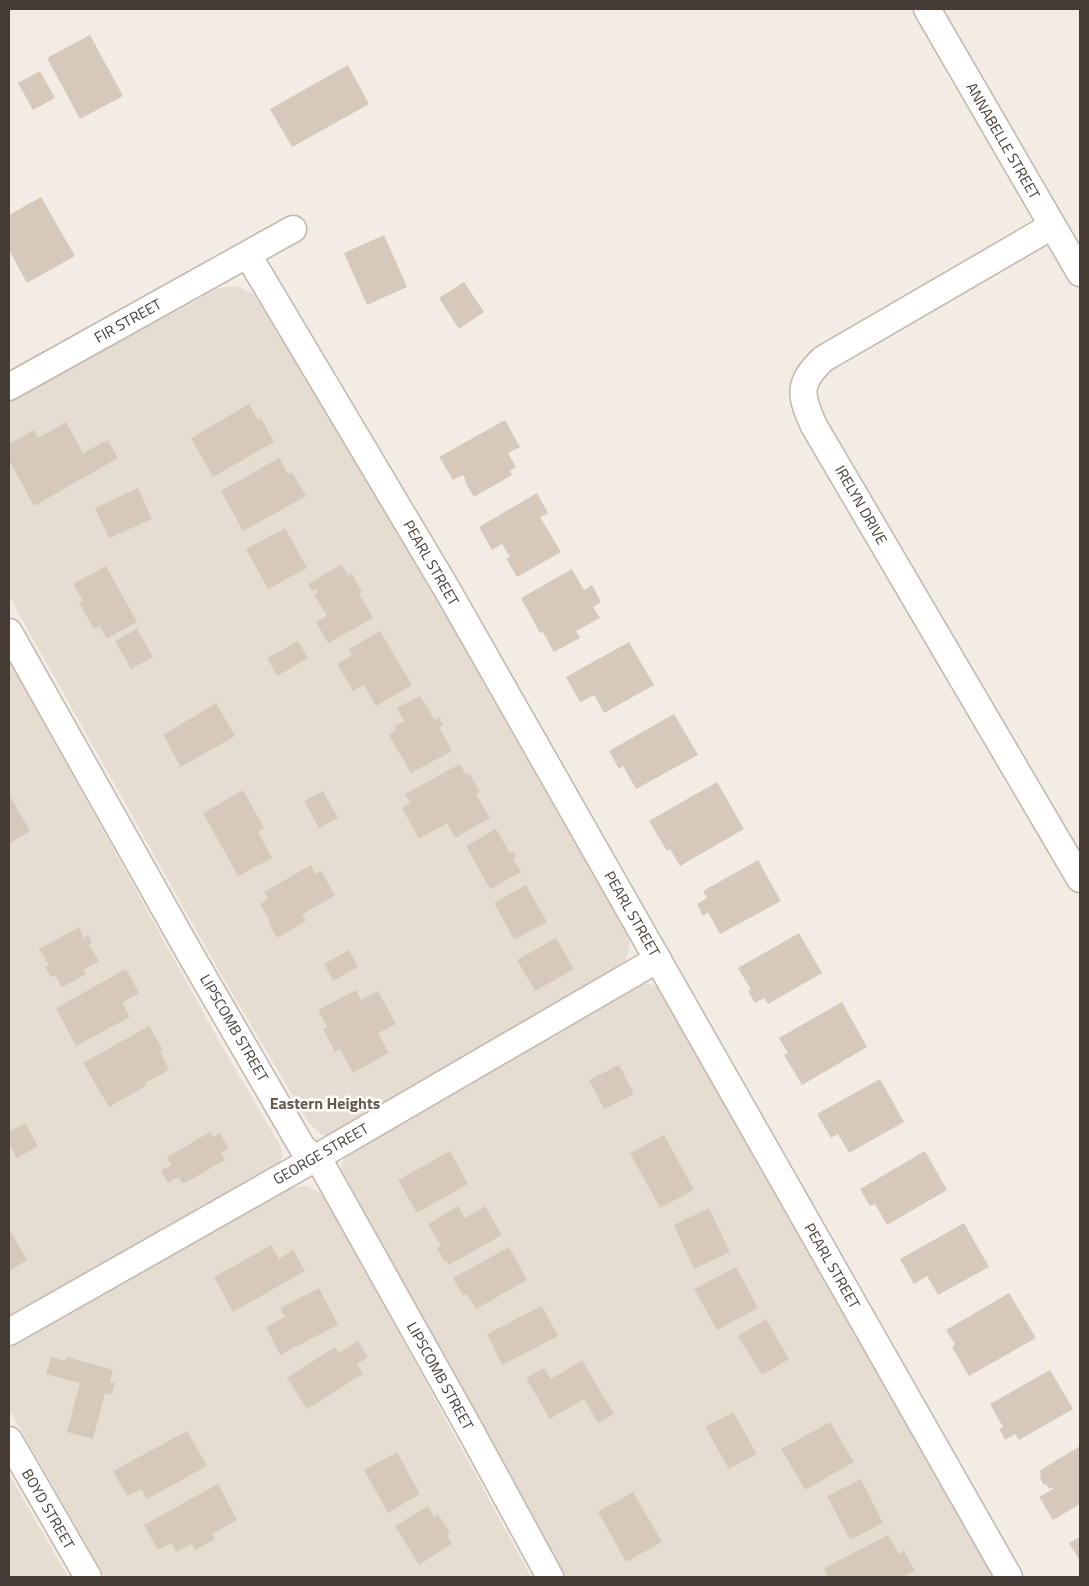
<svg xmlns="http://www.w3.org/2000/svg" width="1089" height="1586" viewBox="0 0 1089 1586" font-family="'Titillium Web',sans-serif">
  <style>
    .residential { fill: #e6ddd2 }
    .building { fill: #d6c9bc }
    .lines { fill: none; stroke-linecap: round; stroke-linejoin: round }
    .street-casing { stroke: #c0b6aa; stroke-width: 29 }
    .street { stroke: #fff; stroke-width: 26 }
    .labels { text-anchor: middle; stroke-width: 5; stroke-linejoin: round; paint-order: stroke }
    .street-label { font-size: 15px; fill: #443c34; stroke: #fff }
    .neighbourhood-label { font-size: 16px; font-weight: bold; fill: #66594b; stroke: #fff }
  </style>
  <rect width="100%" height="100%" fill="#f2ece4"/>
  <path class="residential" d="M238,286L254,295L371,485L630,940L628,953L623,965L328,1136L322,1135L309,1123L219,971L9,596V402L219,288Z
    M9,660L224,1050L280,1145L282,1155L280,1164L9,1318Z
    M642,983L657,986L662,992L996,1577H562L341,1169L344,1159L349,1150Z
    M306,1186L317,1191L327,1200L531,1577H105L9,1409V1346L61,1315L281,1193L296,1187Z
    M9,1474L68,1577H9Z"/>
  <path class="building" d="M90,35L123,96L80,119L47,58Z
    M348,65L369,104L292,147L270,109Z
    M40,71L55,98L33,110L18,83Z
    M41,197L75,256L27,283L9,250V215Z
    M384,235L407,287L367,305L344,253Z
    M464,282L484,312L459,329L439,298Z
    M249,404L258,420L261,418L274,442L213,477L191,438Z
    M505,420L520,447L508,453L516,467L510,471L512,475L474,497L465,482L466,481L463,475L453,480L439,457Z
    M66,422L83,453L108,440L118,458L34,506L9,460V444L34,430L38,438Z
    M279,458L288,474L292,472L306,496L243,531L221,491Z
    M138,488L152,519L109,538L95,508Z
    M537,493L548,513L540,517L561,552L517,577L506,558L510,557L502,544L492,550L479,527Z
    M285,528L307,568L268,589L246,549Z
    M342,564L348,576L352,574L362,592L359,594L373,618L328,643L316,622L327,616L314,594L318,592L316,589L312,591L308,584Z
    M106,566L137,622L107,639L100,626L94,629L79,603L83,601L73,584Z
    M572,569L584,590L592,585L601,602L593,607L600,618L576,631L580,638L554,652L542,631L540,633L521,598Z
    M137,629L153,657L131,669L115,641Z
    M380,631L412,685L376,706L364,685L353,691L337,664L352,655L349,649Z
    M298,641L308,658L277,676L267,658Z
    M629,642L654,685L604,713L594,695L580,702L566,677Z
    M420,696L435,720L439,717L443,725L439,727L452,751L411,773L389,735L396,730L394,726L404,721L397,708Z
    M216,703L235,736L181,767L163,735Z
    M674,714L698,755L636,789L623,766L619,769L609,751Z
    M460,764L466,775L469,773L480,792L476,794L490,818L455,838L447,823L419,839L402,808L410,803L405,794Z
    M717,782L744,829L680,866L670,849L667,851L649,821Z
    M243,790L264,828L258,832L272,858L238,876L203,813Z
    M323,791L338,818L319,828L304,801Z
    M9,794L30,831L9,844Z
    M496,829L510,853L513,851L516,857L513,858L521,872L490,889L466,846Z
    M758,860L781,901L720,934L708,912L703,916L697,904L707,898L703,891Z
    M311,865L315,874L321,871L335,895L302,915L306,921L277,938L268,922L270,921L260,904L268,899L264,892Z
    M526,885L547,922L514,940L494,903Z
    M79,927L84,938L88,935L92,942L89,945L99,961L84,970L86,974L62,987L55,975L51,977L45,967L49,965L39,949Z
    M799,933L822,973L768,1004L764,998L755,1003L748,991L751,990L738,968Z
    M556,938L574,969L535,991L517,960Z
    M349,950L358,967L333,981L324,964Z
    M126,969L139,993L122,1003L130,1017L76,1046L56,1008Z
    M356,990L361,1000L378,991L396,1024L378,1033L389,1053L353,1073L340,1049L335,1052L323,1029L327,1027L318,1010Z
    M842,1002L867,1047L802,1085L784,1055L788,1053L779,1038Z
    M149,1026L163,1050L160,1052L169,1070L145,1083L146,1086L109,1107L83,1063Z
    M619,1065L634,1094L604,1109L589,1080Z
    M880,1079L904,1122L849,1153L838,1134L831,1138L817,1114Z
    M25,1123L38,1146L17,1158L9,1144V1132Z
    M210,1132L213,1137L220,1133L229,1149L221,1153L225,1160L183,1184L179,1177L168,1183L161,1170L171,1165L167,1157Z
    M664,1135L694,1190L660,1208L630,1153Z
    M450,1151L468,1184L417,1213L398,1180Z
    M925,1151L947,1190L887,1225L875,1204L870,1206L860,1189Z
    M458,1206L465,1218L485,1206L502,1235L449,1265L447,1261L445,1262L437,1248L441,1246L428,1224Z
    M709,1208L730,1252L694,1269L674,1225Z
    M964,1223L989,1267L938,1295L927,1276L914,1284L900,1259Z
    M9,1229L27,1260L9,1271Z
    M271,1245L279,1259L293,1250L305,1271L233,1312L214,1277Z
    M509,1247L527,1280L476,1309L467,1294L463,1296L453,1278Z
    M736,1267L758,1308L717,1330L694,1289Z
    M319,1288L338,1325L280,1355L266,1327L285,1317L280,1308Z
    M1009,1293L1036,1338L969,1376L952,1347L955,1344L946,1330Z
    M542,1306L558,1336L502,1365L487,1334Z
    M766,1319L789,1359L762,1375L738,1336Z
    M358,1341L368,1357L357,1364L363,1374L307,1409L287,1378L335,1347L339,1353Z
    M51,1357L65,1361L67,1357L113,1370L110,1381L115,1383L112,1395L105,1393L93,1439L67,1432L80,1383L46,1374Z
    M582,1360L614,1414L598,1423L584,1399L550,1419L526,1378L544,1368L551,1379Z
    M1050,1370L1073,1409L1019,1440L1015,1434L1005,1440L999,1429L1003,1427L990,1404Z
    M733,1412L757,1454L729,1469L705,1427Z
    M830,1422L854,1462L805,1490L781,1449Z
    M187,1431L207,1466L147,1499L141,1489L127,1496L113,1471Z
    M1080,1446V1504L1053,1520L1039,1497L1053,1489L1052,1487L1049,1489L1047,1485L1043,1484L1040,1478L1041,1474L1039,1471Z
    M397,1452L420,1494L388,1513L364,1470Z
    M861,1479L883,1523L850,1540L827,1496Z
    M218,1484L237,1520L212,1534L215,1539L195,1550L192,1544L176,1552L171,1543L158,1550L144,1525Z
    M633,1492L662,1542L626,1562L598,1512Z
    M428,1506L434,1517L438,1514L450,1533L447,1535L452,1544L419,1565L395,1526Z
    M888,1535L899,1554L904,1551L915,1571L902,1577H828L824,1568Z
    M1080,1537V1561L1069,1543Z"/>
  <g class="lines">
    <defs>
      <path id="street" d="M927,9L1080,273
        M1052,226L823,359C797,384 800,395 814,426L1080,879
        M248,255L448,591L1009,1577
        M9,387L293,229
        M9,632L189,952L302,1147L323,1167L469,1428L550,1577
        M9,1332L314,1159L658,959
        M9,1440L88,1577"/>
    </defs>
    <use href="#street" class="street-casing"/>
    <use href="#street" class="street"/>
  </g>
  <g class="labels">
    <g class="street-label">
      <text transform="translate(1003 141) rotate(60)" y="5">ANNABELLE STREET</text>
      <text transform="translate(128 321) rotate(-29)" y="5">FIR STREET</text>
      <text transform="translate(861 505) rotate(60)" y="5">IRELYN DRIVE</text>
      <text transform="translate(431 563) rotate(60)" y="5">PEARL STREET</text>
      <text transform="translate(632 914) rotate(60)" y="5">PEARL STREET</text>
      <text transform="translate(234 1028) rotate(60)" y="5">LIPSCOMB STREET</text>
      <text transform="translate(321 1154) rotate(-30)" y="5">GEORGE STREET</text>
      <text transform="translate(832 1266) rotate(60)" y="5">PEARL STREET</text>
      <text transform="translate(440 1376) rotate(61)" y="5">LIPSCOMB STREET</text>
      <text transform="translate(48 1509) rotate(60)" y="5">BOYD STREET</text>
    </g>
    <g class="neighbourhood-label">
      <text x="325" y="1109">Eastern Heights</text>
    </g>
  </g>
  <rect width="1089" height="1586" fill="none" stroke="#443c34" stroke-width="20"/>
</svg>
